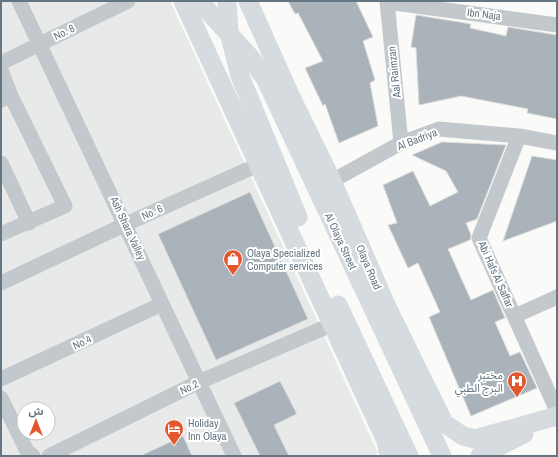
<svg xmlns="http://www.w3.org/2000/svg" width="558" height="457" viewBox="0 0 558 457" font-family="'Archivo Narrow','Noto Sans Arabic',sans-serif">
  <style>
    .built { fill: #e8e9e9; fill-rule: evenodd }
    .building { fill: #aab3b9; stroke: #dcdcda }
    .lines { fill: none; stroke-linecap: round; stroke-linejoin: round }
    .minor { stroke: #c3c8cc; stroke-width: 15 }
    .major { stroke: #d6dbdf; stroke-width: 19 }
    .labels { text-anchor: middle; stroke-width: 4; stroke-linejoin: round; paint-order: stroke }
    .street-label { font-size: 11px; fill: #657683; stroke: #fff }
    .poi-label { font-size: 11px; fill: #657683; stroke: #fff; text-anchor: start }
  </style>
  <rect width="100%" height="100%" fill="#fafaf8"/>
  <path class="built" d="M1,1H170L378,453L374,456H1ZM24,409H48V433H24Z"/>
  <path class="building" d="M288,1H356L373,37L363,41L375,80L370,83L378,126L339,143L325,104L323,106L305,68L323,61L298,13L295,14Z
    M416,15L471,24L470,28L506,36L508,27L557,35V119L527,113L528,109L461,96L419,105L416,48L411,47Z
    M442,142L506,145L477,219L466,223L471,235L470,240L448,249L471,300L493,290L505,318L495,322L510,356L520,352L537,388L471,416L429,317L440,312L418,263L408,268L388,225L397,223L383,185L413,171L430,206L458,192L446,171L412,155Z
    M532,156L557,160V221L503,241Z
    M250,192L308,319L216,360L158,234Z
    M280,381L297,414L274,425L289,456H260L234,403Z
    M183,436L192,456H140Z"/>
  <g class="lines">
    <path class="minor" d="M19,1L234,456
      M387,1L401,143
      M387,2L557,25
      M1,63L128,1
      M1,70L11,96L1,100
      M519,136L479,238L557,411
      M1,163L29,223
      M332,181L401,143L439,129L519,136L557,143
      M1,234L65,206L11,96
      M1,283L126,224L260,164
      M515,316L557,297
      M1,379L162,304
      M1,398L27,451L33,456
      M49,456L199,382L333,324"/>
    <path class="major" d="M183,1L386,441L389,456
      M199,1L251,58L266,80L442,456
      M227,1L229,32L240,76L298,217
      M248,1L290,95L332,181L386,305L444,423L463,436L475,439L557,416
      M338,305L409,456
      M480,456L524,434"/>
  </g>
  <defs>
    <symbol id="shop-pin" viewBox="-11 -11 22 30"><path d="M0 17L-7.5 6A9.5 9.5 0 1 1 7.5 6Z" fill="#e4572e" stroke="#fff"/><path d="M-5-2.5h2.3a2.7 3.5 0 0 1 5.4 0H5L5.5 6h-11ZM-1.5-2.5h3a1.5 2.3 0 0 0-3 0Z" fill="#fff"/></symbol>
    <symbol id="hospital-pin" viewBox="-11 -11 22 30"><path d="M0 17L-7.5 6A9.5 9.5 0 1 1 7.5 6Z" fill="#e4572e" stroke="#fff"/><path d="M-5-5h3v3.5h4V-5h3V5h-3V1.5h-4V5h-3Z" fill="#fff"/></symbol>
    <symbol id="hotel-pin" viewBox="-11 -11 22 30"><path d="M0 17L-7.5 6A9.5 9.5 0 1 1 7.5 6Z" fill="#e4572e" stroke="#fff"/><path d="M-6-4.5h1.5V1H6V5H4.5V3h-9V5H-6ZM-4 0a1.8 1.8 0 1 1 3.6 0ZM.5 0V-2.5h3Q6-2.5 6 0Z" fill="#fff"/></symbol>
  </defs>
  <g fill-rule="evenodd">
    <use href="#shop-pin" x="222" y="248" width="22" height="30"/>
    <use href="#hospital-pin" x="506" y="370" width="22" height="30"/>
    <use href="#hotel-pin" x="163" y="418" width="22" height="30"/>
  </g>
  <g class="labels">
    <g class="street-label">
      <text transform="translate(484 14) rotate(7)" y="4">Ibn Naja</text>
      <text transform="translate(64 32) rotate(-26)" y="4">No. 8</text>
      <text transform="translate(394 72) rotate(-96)" y="4">Aal Raimzan</text>
      <text transform="translate(417 139) rotate(-21)" y="4">Al Badriya</text>
      <text transform="translate(152 212) rotate(-24)" y="4">No. 6</text>
      <text transform="translate(128 228) rotate(65)" y="4">Ash Shara Valley</text>
      <text transform="translate(341 241) rotate(65)" y="4">Al Olaya Street</text>
      <text transform="translate(369 267) rotate(67)" y="4">Olaya Road</text>
      <text transform="translate(496 274) rotate(66)" y="4">Abi Hafs Al Saffar</text>
      <text transform="translate(82 342) rotate(-25)" y="4">No.4</text>
      <text transform="translate(189 387) rotate(-26)" y="4">No.2</text>
    </g>
    <g class="poi-label">
      <text x="247" y="257">Olaya Specialized<tspan x="247" dy="13">Computer services</tspan></text>
      <text x="503" y="379" text-anchor="end">مختبر<tspan x="503" dy="13">البرج الطبي</tspan></text>
      <text x="188" y="427">Holiday<tspan x="188" dy="13">Inn Olaya</tspan></text>
    </g>
  </g>
  <rect width="558" height="457" fill="none" stroke="#657683" stroke-width="4"/>
  <g transform="translate(36 421)"><circle r="19" fill="#ffffff" stroke="#c1c8cd"/>
  <path d="M0-3L7 15L0 10L-7 15Z" fill="#e4572e"/>
  <text y="-6" font-size="11" font-weight="bold" text-anchor="middle" fill="#657683">ش</text>
  </g>
</svg>
